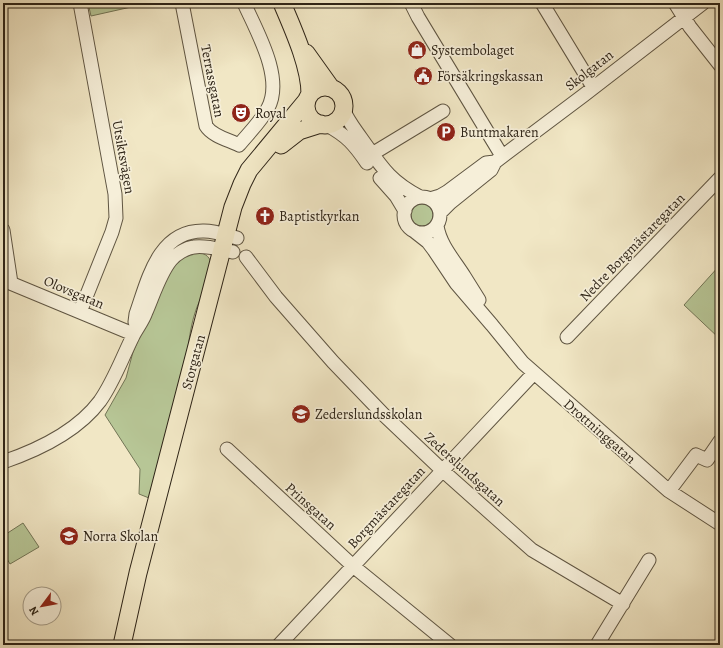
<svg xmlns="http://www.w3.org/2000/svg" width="723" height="648" viewBox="0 0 723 648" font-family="Alegreya,serif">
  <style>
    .green { fill: #b7c696; stroke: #727556 }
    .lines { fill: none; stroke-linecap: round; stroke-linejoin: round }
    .minor-casing { stroke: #5f5542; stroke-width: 15 }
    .major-casing { stroke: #2e2417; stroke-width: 19 }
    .minor { stroke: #f6efd9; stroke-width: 13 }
    .major { stroke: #f1e7c5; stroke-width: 17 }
    .labels { text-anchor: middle; stroke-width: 3.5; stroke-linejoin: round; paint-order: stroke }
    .poi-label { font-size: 14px; fill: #2e2417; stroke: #f6efd9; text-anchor: start }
    .street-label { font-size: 14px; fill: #2e2417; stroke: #f6efd9 }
  </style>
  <rect width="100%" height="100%" fill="#f1e7c5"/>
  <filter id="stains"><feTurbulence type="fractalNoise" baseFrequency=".005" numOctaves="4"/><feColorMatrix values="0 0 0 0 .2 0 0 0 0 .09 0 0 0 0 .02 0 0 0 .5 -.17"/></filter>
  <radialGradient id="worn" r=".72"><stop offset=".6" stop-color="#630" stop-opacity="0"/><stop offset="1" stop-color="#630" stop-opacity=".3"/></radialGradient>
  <path class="green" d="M88,3H149L91,16Z
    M411 215a11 11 0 1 1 22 0a11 11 0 1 1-22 0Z
    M198,252C206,254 211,257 211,266C212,280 202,294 197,307C191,323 189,339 187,356L154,500L139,494L140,469L105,415L126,378L133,352L164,281L173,264L183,256Z
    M720,265V339L684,305Z
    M23,523L39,547L10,564L3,552V536Z"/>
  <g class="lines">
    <defs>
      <path id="minor" d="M182,3L206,126C212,136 229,140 239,145C248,134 262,120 268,108C284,78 257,32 244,3
        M411,3L418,17L502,156
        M542,3L593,87
        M675,3L690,27L720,65
        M343,109C348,121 354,128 361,138C381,166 389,181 420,197
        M327,125C347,136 354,144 367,163
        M372,154L443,111
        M380,178L396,196L405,211
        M404 215a18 18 0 1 1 36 0a18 18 0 1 1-36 0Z
        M430,199L440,196L447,192L486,163L495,162L584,95L703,3
        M440,213L450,203L491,170L495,162
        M437,226C440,245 454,260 464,276C469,284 474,292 479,300
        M3,230L11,283
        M414,231L428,242L434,250L456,283L492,325L523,363L669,491L720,524
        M246,257L276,297L333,362L384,415L442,470L532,550L623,604
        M3,280L133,334
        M80,312L112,232L116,218L115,194L80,3
        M135,322L136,314C148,280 158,230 204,231C215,231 226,235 237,238
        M567,337L720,178
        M227,449L353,566L450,645
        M3,462C38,450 77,432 100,401C114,381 122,358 133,336C137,328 143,321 146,312C153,296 160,273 171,260C176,254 186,248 194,247C207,245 221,250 233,252
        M669,491L696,455L707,460L720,441
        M279,645L534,373
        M597,645L649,560"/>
      <path id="major" d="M282,3C293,29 310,66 310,94
        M306,53L331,88
        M306 106a19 19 0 1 1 38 0a19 19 0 1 1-38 0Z
        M281,145L299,131L321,124
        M122,645L138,573L233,207L242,184L249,170L307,100"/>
    </defs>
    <use href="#minor" class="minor-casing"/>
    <use href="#major" class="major-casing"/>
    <use href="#minor" class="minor"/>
    <use href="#major" class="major"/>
  </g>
  <defs>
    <symbol id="shop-disc" viewBox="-11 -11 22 22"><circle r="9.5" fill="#8f2418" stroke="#f6efd9"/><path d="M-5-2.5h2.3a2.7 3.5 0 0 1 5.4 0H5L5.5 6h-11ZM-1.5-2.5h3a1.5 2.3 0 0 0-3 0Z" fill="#fff"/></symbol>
    <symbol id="civic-disc" viewBox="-11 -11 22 22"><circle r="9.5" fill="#8f2418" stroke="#f6efd9"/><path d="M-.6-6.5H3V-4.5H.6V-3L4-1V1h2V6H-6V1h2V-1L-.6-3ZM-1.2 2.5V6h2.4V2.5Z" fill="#fff"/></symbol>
    <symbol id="theatre-disc" viewBox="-11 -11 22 22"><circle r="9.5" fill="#8f2418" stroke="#f6efd9"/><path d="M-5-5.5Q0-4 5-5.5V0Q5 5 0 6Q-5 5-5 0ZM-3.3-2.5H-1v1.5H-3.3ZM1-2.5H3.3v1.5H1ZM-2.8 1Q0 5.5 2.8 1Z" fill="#fff"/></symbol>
    <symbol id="parking-disc" viewBox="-11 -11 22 22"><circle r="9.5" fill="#8f2418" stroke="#f6efd9"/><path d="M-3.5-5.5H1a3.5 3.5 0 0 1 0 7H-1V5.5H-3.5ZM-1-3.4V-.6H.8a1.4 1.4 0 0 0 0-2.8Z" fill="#fff"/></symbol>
    <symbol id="church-disc" viewBox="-11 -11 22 22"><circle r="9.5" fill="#8f2418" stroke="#f6efd9"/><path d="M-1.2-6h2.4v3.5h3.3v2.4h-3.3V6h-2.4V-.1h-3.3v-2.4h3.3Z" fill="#fff"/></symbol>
    <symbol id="school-disc" viewBox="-11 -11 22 22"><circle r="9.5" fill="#8f2418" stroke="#f6efd9"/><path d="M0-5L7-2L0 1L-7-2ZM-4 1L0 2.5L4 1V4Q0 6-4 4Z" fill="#fff"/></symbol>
  </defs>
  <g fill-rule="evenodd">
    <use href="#shop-disc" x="406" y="39" width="22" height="22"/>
    <use href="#civic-disc" x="412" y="65" width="22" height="22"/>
    <use href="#theatre-disc" x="230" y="102" width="22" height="22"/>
    <use href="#parking-disc" x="435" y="121" width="22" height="22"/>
    <use href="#church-disc" x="254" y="205" width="22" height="22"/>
    <use href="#school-disc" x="290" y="403" width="22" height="22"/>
    <use href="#school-disc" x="58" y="525" width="22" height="22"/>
  </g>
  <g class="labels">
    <g class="poi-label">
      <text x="431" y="55">Systembolaget</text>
      <text x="437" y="81">Försäkringskassan</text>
      <text x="255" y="118">Royal</text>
      <text x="460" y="137">Buntmakaren</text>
      <text x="279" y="221">Baptistkyrkan</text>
      <text x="315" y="419">Zederslundsskolan</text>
      <text x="83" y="541">Norra Skolan</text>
    </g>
    <g class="street-label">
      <text transform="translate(589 70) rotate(-38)" y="5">Skolgatan</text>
      <text transform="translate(213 81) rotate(79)" y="5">Terrassgatan</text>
      <text transform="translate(124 157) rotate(80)" y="5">Utsiktsvägen</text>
      <text transform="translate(632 247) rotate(-46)" y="5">Nedre Borgmästaregatan</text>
      <text transform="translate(74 292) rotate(23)" y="5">Olovsgatan</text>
      <text transform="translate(193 362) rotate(-75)" y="5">Storgatan</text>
      <text transform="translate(600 431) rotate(41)" y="5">Drottninggatan</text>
      <text transform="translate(465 469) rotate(42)" y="5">Zederslundsgatan</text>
      <text transform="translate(311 506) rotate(42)" y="5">Prinsgatan</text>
      <text transform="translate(386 507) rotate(-47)" y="5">Borgmästaregatan</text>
    </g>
  </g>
  <rect width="723" height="648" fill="none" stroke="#f1e7c5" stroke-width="16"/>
  <rect x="4" y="4" width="715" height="640" fill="none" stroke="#2e2417" stroke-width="2"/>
  <rect x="8" y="8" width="707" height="632" fill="none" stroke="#2e2417"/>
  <g transform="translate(42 606) rotate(238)"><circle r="19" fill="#f6efd9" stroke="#a69e8b"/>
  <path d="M0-3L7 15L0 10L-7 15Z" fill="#8f2418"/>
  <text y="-6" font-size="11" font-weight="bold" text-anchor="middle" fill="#2e2417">N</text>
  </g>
  <rect width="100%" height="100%" filter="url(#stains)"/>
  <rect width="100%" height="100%" fill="url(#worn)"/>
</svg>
